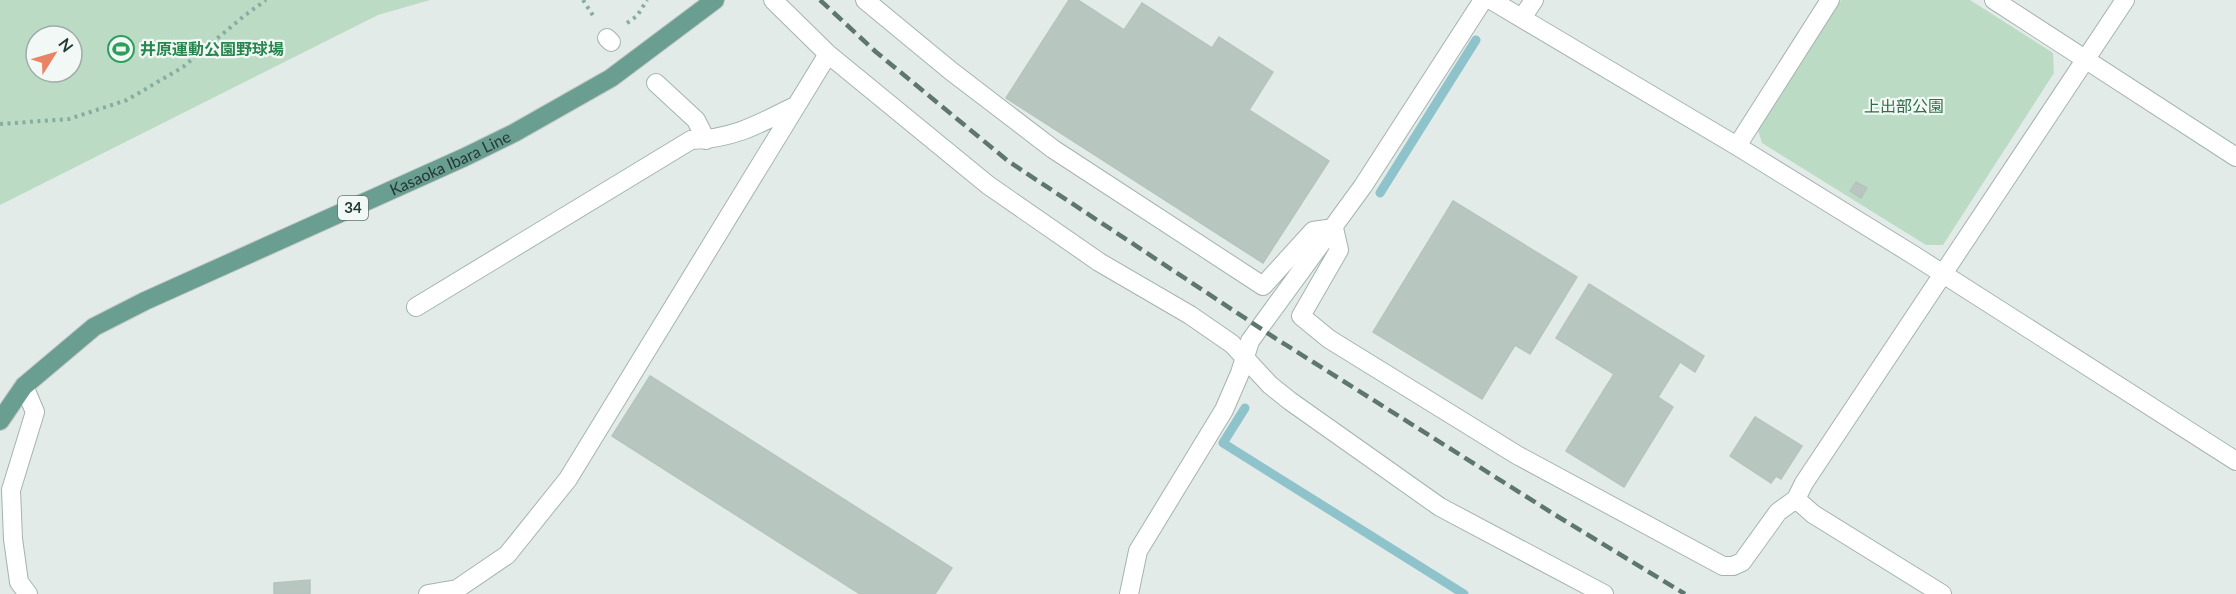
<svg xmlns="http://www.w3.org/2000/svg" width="2236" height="594" viewBox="0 0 2236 594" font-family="Lato,'Noto Sans JP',sans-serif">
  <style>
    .green { fill: #bcdbc5; fill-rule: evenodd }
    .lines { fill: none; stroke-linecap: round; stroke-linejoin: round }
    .stream { stroke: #8ec3cc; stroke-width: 9 }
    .building { fill: #b8c6c0; stroke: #b5c4be; stroke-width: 1.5 }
    .lane-casing { stroke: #a5b3ae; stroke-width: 20 }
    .street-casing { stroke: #a5b3ae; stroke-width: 20 }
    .primary-casing { stroke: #c1c8c6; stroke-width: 20 }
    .path { stroke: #85ada0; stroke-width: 4; stroke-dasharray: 3 4.5; stroke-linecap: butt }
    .lane { stroke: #fff; stroke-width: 18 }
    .street { stroke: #fff; stroke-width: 18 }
    .primary { stroke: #6a9e90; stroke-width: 18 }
    .rail { stroke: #5e7670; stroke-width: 4.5; stroke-dasharray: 12 6; stroke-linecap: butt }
    .labels { text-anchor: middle; stroke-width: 4.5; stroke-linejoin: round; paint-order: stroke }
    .shield { fill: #f2f8f5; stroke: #61746e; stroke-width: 1.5 }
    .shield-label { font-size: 15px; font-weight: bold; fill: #233b34 }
    .leisure-label { font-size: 16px; font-weight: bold; fill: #27864d; stroke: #f2f8f5; text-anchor: start }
    .park-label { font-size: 16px; fill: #306f48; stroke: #f2f8f5 }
    .street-label { font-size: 16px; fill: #233b34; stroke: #f2f8f5 }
  </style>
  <rect width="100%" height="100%" fill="#e2ebe7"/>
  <path class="green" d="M0,0H430L378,15L0,205ZM36,36H72V72H36Z
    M1841,0H1970L2053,53L2054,73L1943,245H1926L1762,143L1758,130Z"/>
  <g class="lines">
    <path class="stream" d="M1380,193L1476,40
      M1245,408L1223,443L1464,594"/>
  </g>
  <path class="building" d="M1069,0H1078L1124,30L1142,3L1212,48L1219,37L1273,72L1249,110L1329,161L1263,263L1006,98Z
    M1856,182L1867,188L1861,198L1850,191Z
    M1453,201L1577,277L1530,354L1515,345L1482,399L1373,332Z
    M1589,284L1704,356L1695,372L1680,362L1658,397L1673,407L1624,487L1566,451L1614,374L1556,338Z
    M650,376L952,568L935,594H860L612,436Z
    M1755,417L1802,446L1781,479L1776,476L1771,483L1730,456Z
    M310,580V594H274V583Z"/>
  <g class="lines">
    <defs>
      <path id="lane" d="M607,38L611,42
        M656,83L696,120L706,140"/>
      <path id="street" d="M773,0L828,54L988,185L1099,262L1190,315L1232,344L1270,385L1290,401L1440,507L1604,594
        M865,0L951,71L1053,149L1263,286L1313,231L1334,228L1339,250L1301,316L1329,339L1517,455L1723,566H1733L1742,562L1778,512L1796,499L1804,483L2125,0
        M1491,0L1737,146L1915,256L2236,461
        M1994,0L2236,157
        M1522,18L1534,0
        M1737,146L1830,0
        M416,307L691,140C733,139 759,124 795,106
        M24,386L35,412L11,490L13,539L19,582L28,594
        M1796,499L1813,514L1942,594
        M428,594L457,589L507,555L568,479L828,54
        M1129,594L1138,551L1224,410L1240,373L1250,341L1363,186L1483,0"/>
      <g id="primary">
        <path id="s1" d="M0,421L24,386L94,327L145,301L465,157L514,133L611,78L715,0"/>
      </g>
    </defs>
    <use href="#lane" class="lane-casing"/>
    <use href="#street" class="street-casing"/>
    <use href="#primary" class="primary-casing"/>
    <path class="path" d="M583,0L594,17
      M627,23L637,16L647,0
      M0,124L69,119L127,100L183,67L244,16L266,0"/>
    <use href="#lane" class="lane"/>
    <use href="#street" class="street"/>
    <use href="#primary" class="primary"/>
    <path class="rail" d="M820,0L876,52L1008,161L1275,338L1557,516L1685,594"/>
  </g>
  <defs>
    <symbol id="stadium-ring" viewBox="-11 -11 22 22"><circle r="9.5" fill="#f2f8f5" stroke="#2e9e5b" stroke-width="1.5"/><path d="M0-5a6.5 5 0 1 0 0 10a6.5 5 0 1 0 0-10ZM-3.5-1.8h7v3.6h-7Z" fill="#2e9e5b"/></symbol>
  </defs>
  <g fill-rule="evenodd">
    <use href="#stadium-ring" x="106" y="34" width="30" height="30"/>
  </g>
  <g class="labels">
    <rect class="shield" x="338" y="196" width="30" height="24" rx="4.5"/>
    <g class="shield-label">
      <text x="353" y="213">34</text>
    </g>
    <g class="leisure-label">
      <text x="140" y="55">井原運動公園野球場</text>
    </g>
    <g class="park-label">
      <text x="1904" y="112">上出部公園</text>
    </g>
    <g class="street-label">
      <text dy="6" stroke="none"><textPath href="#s1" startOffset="526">Kasaoka Ibara Line</textPath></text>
    </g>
  </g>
  <g transform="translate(54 54) rotate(53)"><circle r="28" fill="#f2f8f5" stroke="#9faca8" stroke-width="1.5"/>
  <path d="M0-4.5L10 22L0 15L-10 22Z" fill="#e88363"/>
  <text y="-9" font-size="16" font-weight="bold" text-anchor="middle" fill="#233b34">N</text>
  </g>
</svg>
